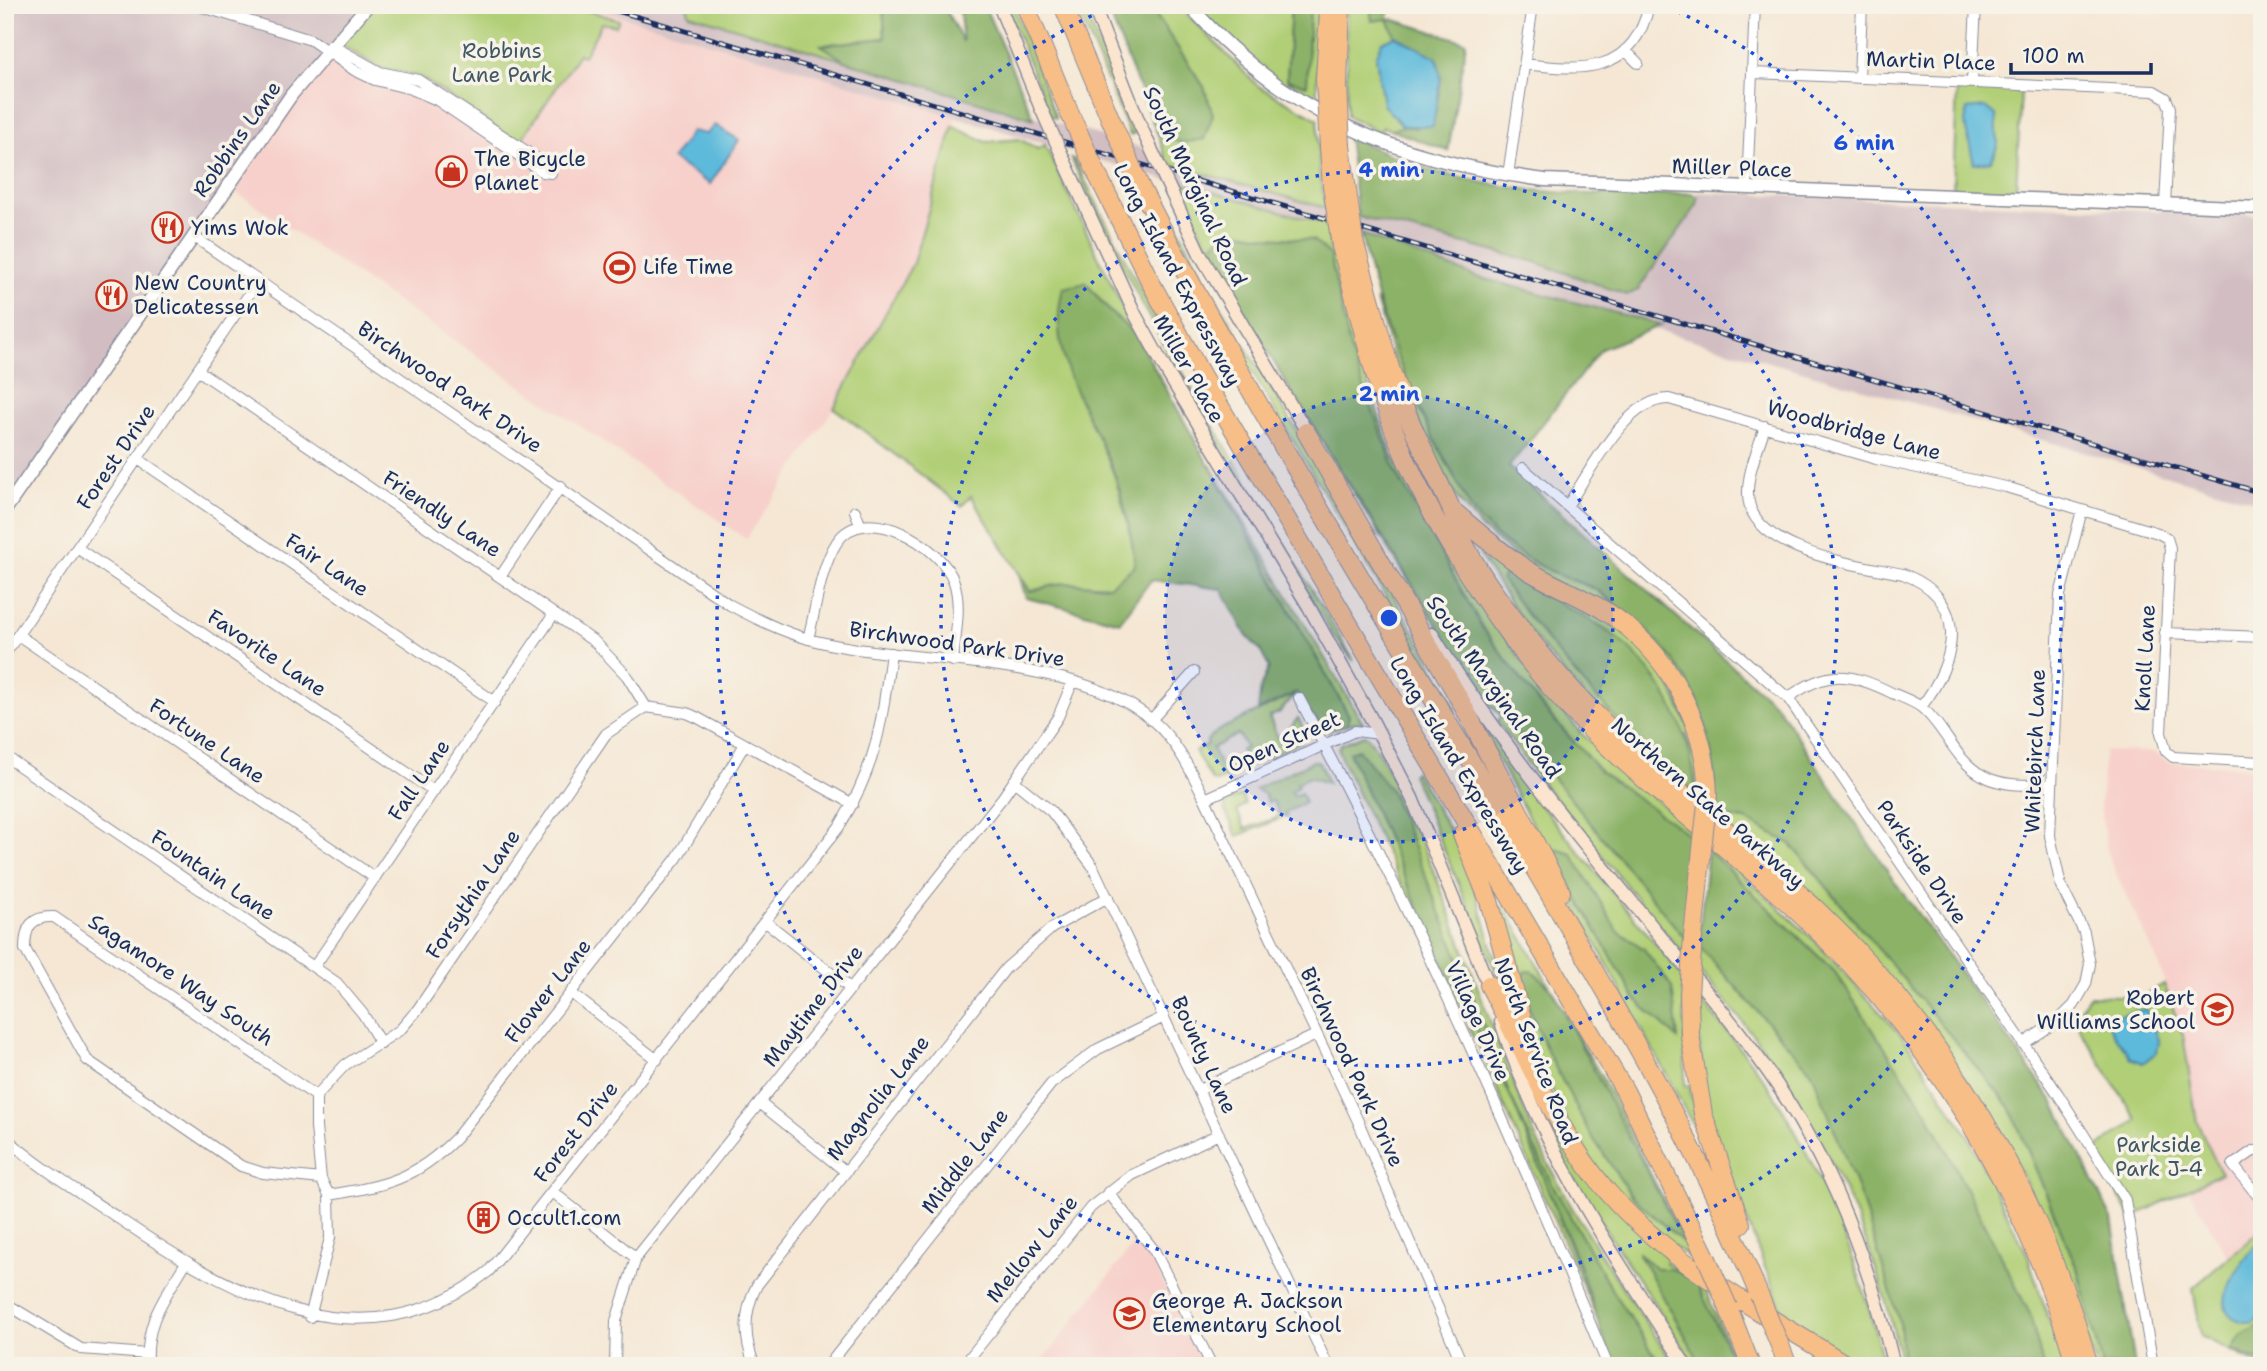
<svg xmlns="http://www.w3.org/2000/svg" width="2267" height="1371" viewBox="0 0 2267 1371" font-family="'Shantell Sans',sans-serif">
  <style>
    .built { fill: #f7d0cb }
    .industrial { fill: #d2bec2 }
    .green { fill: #b1cf76; stroke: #667f6a; stroke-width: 2 }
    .forest { fill: #8cb267; stroke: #547062; stroke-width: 2 }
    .water { fill: #5dbadb; stroke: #3c749c; stroke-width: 2 }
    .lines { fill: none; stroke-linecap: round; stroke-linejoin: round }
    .minor-casing { stroke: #888b99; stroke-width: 12 }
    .tertiary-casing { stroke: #888b99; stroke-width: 15 }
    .secondary-casing { stroke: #888b99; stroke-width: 15 }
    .motorway-casing { stroke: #888b99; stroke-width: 20 }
    .minor { stroke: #fff; stroke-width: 10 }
    .tertiary { stroke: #fff; stroke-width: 12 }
    .secondary { stroke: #fce5cf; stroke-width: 12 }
    .motorway { stroke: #f7be88; stroke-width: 18 }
    .rail-casing { stroke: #1b2f5e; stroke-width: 5 }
    .rail { stroke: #f7f3e8; stroke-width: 2.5; stroke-dasharray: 8; stroke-linecap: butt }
    .secondary-bridge-casing { stroke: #888b99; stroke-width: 15; stroke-linecap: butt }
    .motorway-bridge-casing { stroke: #888b99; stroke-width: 20; stroke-linecap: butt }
    .secondary-bridge { stroke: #fce5cf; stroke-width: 12 }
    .motorway-bridge { stroke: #f7be88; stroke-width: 18 }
    .ring { fill: none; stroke: #1d4ed8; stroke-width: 3.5; stroke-dasharray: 3.5 7 }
    .labels { text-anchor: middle; stroke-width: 7; stroke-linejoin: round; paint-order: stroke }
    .park-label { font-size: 21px; fill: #405764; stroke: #f7f3e8 }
    .street-label { font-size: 21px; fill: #1b2f5e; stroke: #f7f3e8 }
    .poi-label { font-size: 21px; fill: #1b2f5e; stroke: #f7f3e8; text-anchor: start }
    .centre { fill: #1d4ed8; stroke: #f7f3e8; stroke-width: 3.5 }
    .ring-label { font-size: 21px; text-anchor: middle; font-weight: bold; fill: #1d4ed8; stroke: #f7f3e8; stroke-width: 7; stroke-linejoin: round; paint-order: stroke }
  </style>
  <rect width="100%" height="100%" fill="#f7f3e8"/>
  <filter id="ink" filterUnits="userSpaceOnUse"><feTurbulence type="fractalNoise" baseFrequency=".0143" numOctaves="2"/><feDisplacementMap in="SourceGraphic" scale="14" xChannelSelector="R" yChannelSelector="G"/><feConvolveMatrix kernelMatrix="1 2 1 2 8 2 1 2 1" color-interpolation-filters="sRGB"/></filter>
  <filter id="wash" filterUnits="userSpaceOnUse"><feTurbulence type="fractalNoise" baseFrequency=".00686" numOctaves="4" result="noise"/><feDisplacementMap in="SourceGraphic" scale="28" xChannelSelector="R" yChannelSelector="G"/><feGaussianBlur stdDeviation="1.57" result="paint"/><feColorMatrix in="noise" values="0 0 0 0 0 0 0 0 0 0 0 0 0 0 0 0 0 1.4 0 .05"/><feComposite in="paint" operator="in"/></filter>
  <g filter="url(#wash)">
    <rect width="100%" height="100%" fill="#f5e7d4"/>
    <path class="built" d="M368,5H585L957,116L913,263L834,408L746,539L227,186Z
      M2105,751L2154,752L2168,762L2262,768V1229L2228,1257L2189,1191L2220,1172L2197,1122L2183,1035L2156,958L2108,856L2100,806Z
      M1137,1240L1152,1261L1204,1366H1038Z"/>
    <path class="industrial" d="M5,5H362L5,510Z
      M585,5H687L689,14L1636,294L1697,192L2262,215V503L1465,275L1369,243L1283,220L1179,184Z"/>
    <path class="green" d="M368,5H569L619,20L616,26L602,23L584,56L579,54L519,143L420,77L379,68L335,41Z
      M687,5H883L885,38L822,45L845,61L689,14Z
      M1006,5H1013L1056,118L1051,117Z
      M1076,5H1082L1135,133L1130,135Z
      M1149,5H1178L1258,86L1318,119L1319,171L1326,208L1168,164L1158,135L1182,143L1213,115L1204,87Z
      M1189,5H1291L1287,80L1307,84L1310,5H1317V102L1288,81L1287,92Z
      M1346,5H1370L1372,21L1388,18L1466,42L1448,151L1383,127L1379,132L1347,116Z
      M1957,87L2021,90L2016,191L1953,188Z
      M953,126L986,142L1019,139L1038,149L1045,145L1136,335L1110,312L1086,283L1101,444L1115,477L1132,538L1135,566L1109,586L1064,583L1030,591L971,496L962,506L834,408L913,263Z
      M1071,158L1074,159L1188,383L1354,661L1333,635C1239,479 1145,324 1071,158Z
      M1175,181L1329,225L1330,249L1337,256L1367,381L1392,454L1441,545L1538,683L1583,735L1693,832L1685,957L1539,779L1497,721L1502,716L1485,701C1378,530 1265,362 1175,181Z
      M1159,188L1208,286L1338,498L1453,701L1456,714L1244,358L1204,287L1156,189Z
      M1376,300L1524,556L1559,575L1595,589L1655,635L1692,686L1709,730L1716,782H1713L1657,648L1524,563L1482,529L1455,495L1423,432L1396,368Z
      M1210,464L1364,725L1354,722L1347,725L1349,716Z
      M1473,534C1527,568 1632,621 1664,675C1674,693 1682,714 1691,734L1686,735L1697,762V803C1640,751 1580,697 1533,635C1510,604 1489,571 1469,537Z
      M1296,693L1280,712L1269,717L1278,738L1288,746L1286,737H1292L1289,730L1298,718L1305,732L1303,740L1302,734H1298L1297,740L1301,742L1249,766L1241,750L1246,748L1238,734L1212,748L1221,767L1234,761L1240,772L1216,782L1212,781L1195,751L1208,744L1207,740L1219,730Z
      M1467,702L1538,802L1684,978L1685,1086L1689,1085L1700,1138Z
      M1364,735C1380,740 1422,844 1431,865C1468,954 1496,1046 1534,1134C1570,1216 1626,1291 1675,1366H1662L1613,1292L1552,1184L1517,1111L1607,1341L1480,1050L1341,758L1338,749L1341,744Z
      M1313,761L1319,762L1328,783L1309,777L1297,783L1298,787L1291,791L1294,796L1301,793L1305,802L1285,813L1287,816L1237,836L1225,810L1226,803L1242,795L1245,804L1237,811L1245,829L1276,818L1279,812L1273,801L1268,802L1264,794L1255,789Z
      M1415,771L1466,859L1507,998L1412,774Z
      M1715,816L1746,820L1791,844L2010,1107L2078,1271L2103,1366H2097L2035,1200L1983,1102L1919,1018Z
      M1709,844L1815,941L1903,1037L1967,1134L2027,1254L2064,1366H1901C1882,1259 1833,1153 1773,1063C1751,1029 1722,998 1696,967Z
      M1498,906L1504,907L1508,913L1611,1094L1694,1261C1557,1164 1535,1061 1498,906Z
      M2164,984L2183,1035L2197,1122L2221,1173L2131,1218L2094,1150L2137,1120L2073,1018L2090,995L2141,997Z
      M1694,991C1720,1025 1751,1058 1773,1093C1825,1178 1862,1269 1884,1366H1857L1787,1323L1724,1163L1705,1101Z
      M1535,1096L1668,1259L1666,1263L1702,1280L1737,1366H1696L1593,1211L1567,1167Z
      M2262,1229V1366L2201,1336L2193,1288Z"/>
    <path class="forest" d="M883,5H943L963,42L959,5H984L1034,119L845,61L821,45L885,38Z
      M1106,5H1149L1204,87L1213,115L1204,139L1182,143L1158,135Z
      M1291,5H1310L1307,85L1287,80Z
      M1370,5H1389L1388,18L1466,42L1448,151L1391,130L1403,126L1417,128C1440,102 1444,93 1437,58L1395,36L1388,19L1372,21Z
      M1348,137C1377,148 1407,164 1437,172C1519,195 1606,197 1691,193L1698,197L1697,205L1637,291L1627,295L1535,262L1358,217Z
      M1229,230L1270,237L1313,240L1330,255L1351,353L1396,472L1482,627L1539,703L1601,772L1695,839L1687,941L1504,718L1484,700L1282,376L1208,248Z
      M1361,234L1477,277L1662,325L1601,349L1509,467L1777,706L1890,875L2053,1101L2112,1219L2135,1366H2103L2078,1271L2010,1107L1791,844L1746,820L1715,816C1717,728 1695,667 1625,612C1615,604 1606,595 1595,589C1585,583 1572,581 1561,576C1532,563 1498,542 1478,518C1466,504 1458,483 1449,467C1407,393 1379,318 1361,234Z
      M1086,283L1110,312L1136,335L1349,716L1347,725L1328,731L1306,710L1296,693L1258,711L1261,686L1269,667L1260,650L1246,635L1222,589L1151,580L1120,622L1026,598L1018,572L1030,591L1064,583L1109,586L1135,566C1132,536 1125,505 1115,476C1092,413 1044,359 1063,288Z
      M1505,574L1518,577L1525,585C1553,600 1584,615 1610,633C1658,667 1693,731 1695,790L1691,791C1621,728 1555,657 1501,579Z
      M1358,749L1391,791L1468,981L1509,1093L1552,1184L1613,1292L1662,1366H1613L1578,1262L1509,1093L1442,962L1349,752Z
      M1557,849L1572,854L1617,930L1644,949L1672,987L1678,1039L1636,1000L1554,857Z
      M1708,850L1835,972L1928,1114L2030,1314L2043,1366H1903L1900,1323L1861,1198L1812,1072L1698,945Z
      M1533,971L1552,990L1685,1244L1632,1197L1589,1132L1548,1053L1529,1008L1523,972Z
      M1638,1252L1656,1269H1672L1696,1281L1736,1366H1702Z
      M2262,1324V1362L2232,1350L2241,1336Z"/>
    <path class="water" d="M1395,36L1437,58L1441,78L1433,126H1403L1383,105L1376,57L1382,42Z
      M1986,107L1996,115L1998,145L1991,161L1974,164L1965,124L1967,109Z
      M715,125L739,140L710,184L672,159L692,131L706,134Z
      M2146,1009L2159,1042L2157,1052L2143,1063L2131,1058C2123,1043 2110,1035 2107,1018Z
      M2261,1245L2262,1314L2253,1323C2199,1319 2237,1269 2255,1246Z"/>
  </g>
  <g filter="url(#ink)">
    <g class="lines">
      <defs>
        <path id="minor" d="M196,5L311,40L354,70L375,80L411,89L437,100L543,172L551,173
          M331,45L380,72L418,80L529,153L547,166L551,173
          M1625,50L1638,63
          M1525,64C1581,71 1634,75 1649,5
          M1753,73L2154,91L2166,98L2170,108L2165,205
          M1859,78L1862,5
          M1972,82L1976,5
          M1508,175L1533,5
          M1747,188L1755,5
          M193,236L730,605C762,622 793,637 829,644C922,664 1078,657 1152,720C1176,740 1191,771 1205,799L1357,1119L1463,1366
          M199,371L595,642L627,676L646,707
          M1765,426C1759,447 1747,472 1748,495C1750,552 1859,565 1903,574C1970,599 1958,660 1921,707
          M138,459L495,702
          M1523,468L1788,698L2058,1094L2125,1200L2153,1366
          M1567,506C1590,473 1625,398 1669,399L1876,459L2006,487L2158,533L2167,538L2170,548L2161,733L2166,751L2173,757L2262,762
          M855,511L860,524
          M77,548L434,791
          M500,577L561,486
          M2165,633L2262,637
          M18,635L375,878
          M808,639C816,609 820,568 837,542C865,500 942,546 954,582C962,606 955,636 953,661
          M5,654L258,281
          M1299,698C1415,914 1514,1140 1608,1366
          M1788,698C1827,669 1850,672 1892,693C1901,697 1913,701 1921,707C1945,726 1954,760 1982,775C2003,787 2028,785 2051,785
          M1151,720L1194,672
          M5,756L337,983L363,1014L381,1044
          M1014,781L1051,811L1092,865L1328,1366
          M1205,799L1355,731L1380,734
          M766,922L851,989
          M314,967L554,614
          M571,993L657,1060
          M2023,1044L2059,1020L2074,1005L2086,984L2090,964L2084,932L2061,886L2050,836L2060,595L2082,510
          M1199,1090L1316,1035
          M316,1096L54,917C31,916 25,927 25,949L87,1060L241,1166L263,1173L321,1179
          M761,1104L845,1171
          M5,1137C39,1168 80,1192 118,1218C233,1295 363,1371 489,1271L839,827C878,763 881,725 891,653
          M2262,1151H2253L2233,1165L2262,1201
          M1108,1192L1154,1250L1212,1366
          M554,1193L636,1258
          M329,1195C384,1186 415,1180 456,1138L677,858L745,744
          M5,1303L81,1349L147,1354
          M310,1317L330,1238L329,1195L321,1179L316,1127V1096L345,1065L400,1030L418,1009L606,734L646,707L687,713L698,718L853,804
          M148,1366C145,1320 164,1300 186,1262
          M615,1366L616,1321L636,1258L1003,797L1058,717L1073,681
          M755,1366C743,1338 743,1312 757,1285L1006,968L1052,928L1108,897
          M828,1366L1051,1084L1098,1049L1164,1017
          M963,1366L1091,1207L1132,1175L1219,1134"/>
        <path id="tertiary" d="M1189,5C1291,118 1397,161 1545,180L2262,208
          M5,510L292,94L368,5"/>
        <path id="secondary" d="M999,5L1040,106
          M1093,5L1140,125
          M1065,162L1135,314L1167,372L1309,607L1373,722L1412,798L1491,991
          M1172,194L1200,254L1310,437
          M1432,634C1497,740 1576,834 1655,930C1706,991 1759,1051 1799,1120C1844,1197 1873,1279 1894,1366
          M1501,1022C1541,1149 1614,1256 1686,1366"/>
        <path id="motorway" d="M1025,5L1070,114
          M1063,5L1110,118
          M1325,79L1329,12
          M1338,86L1341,5
          M1341,146L1346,183
          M1329,147L1332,186
          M1098,176L1151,283L1202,376L1625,1091L1707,1259
          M1140,186C1259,419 1400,640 1533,866C1615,1006 1698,1145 1759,1295
          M1354,241C1367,286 1378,330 1392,374C1407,420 1430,463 1450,506C1456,519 1459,533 1465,545C1484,583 1514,619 1540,652C1620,753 1725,823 1817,910C1948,1035 2040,1192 2089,1366
          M1341,246C1356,299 1367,354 1385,405C1415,495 1468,581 1525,656C1603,758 1708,827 1800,914C1932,1036 2026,1193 2076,1366
          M1306,432L1460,700L1561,892
          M1453,511C1478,532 1502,554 1529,571C1554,586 1581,596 1605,611C1668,650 1706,722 1708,795
          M1462,834L1489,901L1529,1043
          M1693,937L1702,849
          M1489,985C1523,1048 1551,1118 1594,1175C1659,1260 1760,1310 1848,1366
          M1690,1035L1703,1114L1741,1224
          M1728,1307L1751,1366
          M1781,1348L1788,1366"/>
      </defs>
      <use href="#minor" class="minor-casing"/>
      <use href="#tertiary" class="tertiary-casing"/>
      <use href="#secondary" class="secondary-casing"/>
      <use href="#motorway" class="motorway-casing"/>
      <use href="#minor" class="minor"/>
      <use href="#tertiary" class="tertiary"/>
      <use href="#secondary" class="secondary"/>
      <use href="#motorway" class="motorway"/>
      <defs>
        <path id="rail" d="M597,5L2262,493"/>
      </defs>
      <use href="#rail" class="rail-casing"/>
      <use href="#rail" class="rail"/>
      <defs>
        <path id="secondary-bridge" d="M1040,106L1065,162
          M1140,125L1172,194"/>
        <path id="motorway-bridge" d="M1325,79L1329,147
          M1338,86L1341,146
          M1070,114L1098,176
          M1110,118L1140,186
          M1346,183L1354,241
          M1332,186L1341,246
          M1702,849L1708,795
          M1690,1035L1689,994L1693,937
          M1707,1259L1728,1307
          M1759,1295L1781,1348"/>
      </defs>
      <use href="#secondary-bridge" class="secondary-bridge-casing"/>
      <use href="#motorway-bridge" class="motorway-bridge-casing"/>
      <use href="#secondary-bridge" class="secondary-bridge"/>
      <use href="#motorway-bridge" class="motorway-bridge"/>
    </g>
  </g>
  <circle cx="1389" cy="618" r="224" fill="#1d4ed8" fill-opacity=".12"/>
  <g class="ring">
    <circle cx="1389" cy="618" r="224"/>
    <circle cx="1389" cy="618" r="448"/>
    <path d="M1668 7A672 672 0 1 1 1110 7"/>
  </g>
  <defs>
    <symbol id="shop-ring" viewBox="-11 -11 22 22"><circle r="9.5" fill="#f7f3e8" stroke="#c8321e" stroke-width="1.5"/><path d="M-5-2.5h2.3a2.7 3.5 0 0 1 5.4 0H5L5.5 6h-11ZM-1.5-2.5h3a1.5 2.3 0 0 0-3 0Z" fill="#c8321e"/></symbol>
    <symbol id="restaurant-ring" viewBox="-11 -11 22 22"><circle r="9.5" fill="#f7f3e8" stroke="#c8321e" stroke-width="1.5"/><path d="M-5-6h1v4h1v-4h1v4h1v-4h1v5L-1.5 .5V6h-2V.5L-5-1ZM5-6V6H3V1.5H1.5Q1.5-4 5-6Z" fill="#c8321e"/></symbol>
    <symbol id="stadium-ring" viewBox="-11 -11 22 22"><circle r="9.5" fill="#f7f3e8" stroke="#c8321e" stroke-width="1.5"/><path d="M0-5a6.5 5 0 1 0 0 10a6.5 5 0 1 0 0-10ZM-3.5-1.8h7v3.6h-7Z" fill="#c8321e"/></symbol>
    <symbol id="school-ring" viewBox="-11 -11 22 22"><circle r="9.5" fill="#f7f3e8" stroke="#c8321e" stroke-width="1.5"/><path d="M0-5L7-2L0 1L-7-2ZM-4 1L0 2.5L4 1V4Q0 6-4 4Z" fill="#c8321e"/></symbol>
    <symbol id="building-ring" viewBox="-11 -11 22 22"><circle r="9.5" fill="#f7f3e8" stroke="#c8321e" stroke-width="1.5"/><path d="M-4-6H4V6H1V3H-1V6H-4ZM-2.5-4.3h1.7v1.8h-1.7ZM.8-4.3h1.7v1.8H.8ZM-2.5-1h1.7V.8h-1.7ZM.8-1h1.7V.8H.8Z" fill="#c8321e"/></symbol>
  </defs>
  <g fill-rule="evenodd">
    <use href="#shop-ring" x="434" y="154" width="35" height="35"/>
    <use href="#restaurant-ring" x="150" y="210" width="35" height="35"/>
    <use href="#stadium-ring" x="602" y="250" width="35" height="35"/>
    <use href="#restaurant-ring" x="94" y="278" width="35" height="35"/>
    <use href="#school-ring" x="2200" y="992" width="35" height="35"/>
    <use href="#building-ring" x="466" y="1200" width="35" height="35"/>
    <use href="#school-ring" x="1112" y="1296" width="35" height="35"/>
  </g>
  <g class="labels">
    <g class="park-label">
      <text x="502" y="58">Robbins<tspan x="502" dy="24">Lane Park</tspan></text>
      <text x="2159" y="1152">Parkside<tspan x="2159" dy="24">Park J-4</tspan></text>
    </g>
    <g class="street-label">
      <text transform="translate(1931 61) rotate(2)" y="7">Martin Place</text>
      <text transform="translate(237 139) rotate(-55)" y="7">Robbins Lane</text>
      <text transform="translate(1732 168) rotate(2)" y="7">Miller Place</text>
      <text transform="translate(1195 186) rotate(65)" y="7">South Marginal Road</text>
      <text transform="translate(1177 275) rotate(62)" y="7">Long Island Expressway</text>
      <text transform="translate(1189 369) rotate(60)" y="7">Miller Place</text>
      <text transform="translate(450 387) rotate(34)" y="7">Birchwood Park Drive</text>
      <text transform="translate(1854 430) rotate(15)" y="7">Woodbridge Lane</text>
      <text transform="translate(116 457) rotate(-56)" y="7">Forest Drive</text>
      <text transform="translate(442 514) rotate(34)" y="7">Friendly Lane</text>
      <text transform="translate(327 565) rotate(34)" y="7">Fair Lane</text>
      <text transform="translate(957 644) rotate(8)" y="7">Birchwood Park Drive</text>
      <text transform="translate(267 653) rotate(34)" y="7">Favorite Lane</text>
      <text transform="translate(2145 658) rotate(-87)" y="7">Knoll Lane</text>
      <text transform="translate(1494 687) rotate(55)" y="7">South Marginal Road</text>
      <text transform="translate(207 741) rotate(34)" y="7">Fortune Lane</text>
      <text transform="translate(1284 742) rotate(-24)" y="7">Open Street</text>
      <text transform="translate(2035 751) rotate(-88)" y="7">Whitebirch Lane</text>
      <text transform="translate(1459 765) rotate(59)" y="7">Long Island Expressway</text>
      <text transform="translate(419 780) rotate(-56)" y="7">Fall Lane</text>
      <text transform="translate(1708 803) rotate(41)" y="7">Northern State Parkway</text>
      <text transform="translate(1922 862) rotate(56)" y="7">Parkside Drive</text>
      <text transform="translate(213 875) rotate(34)" y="7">Fountain Lane</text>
      <text transform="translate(473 894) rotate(-56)" y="7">Forsythia Lane</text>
      <text transform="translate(181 980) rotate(34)" y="7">Sagamore Way South</text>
      <text transform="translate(548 991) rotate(-52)" y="7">Flower Lane</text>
      <text transform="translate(813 1006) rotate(-52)" y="7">Maytime Drive</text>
      <text transform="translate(1478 1021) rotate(66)" y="7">Village Drive</text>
      <text transform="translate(1536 1051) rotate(69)" y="7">North Service Road</text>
      <text transform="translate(1204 1055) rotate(65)" y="7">Bounty Lane</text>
      <text transform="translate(1352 1067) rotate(65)" y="7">Birchwood Park Drive</text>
      <text transform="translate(878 1098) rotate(-52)" y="7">Magnolia Lane</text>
      <text transform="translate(576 1132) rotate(-52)" y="7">Forest Drive</text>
      <text transform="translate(965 1161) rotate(-52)" y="7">Middle Lane</text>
      <text transform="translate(1032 1249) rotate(-51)" y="7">Mellow Lane</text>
    </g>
    <g class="poi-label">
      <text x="474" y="166">The Bicycle<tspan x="474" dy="24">Planet</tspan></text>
      <text x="191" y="235">Yims Wok</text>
      <text x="643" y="274">Life Time</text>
      <text x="134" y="290">New Country<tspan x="134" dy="24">Delicatessen</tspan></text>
      <text x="2195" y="1005" text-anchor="end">Robert<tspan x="2195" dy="24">Williams School</tspan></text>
      <text x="507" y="1225">Occult1.com</text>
      <text x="1152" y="1308">George A. Jackson<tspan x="1152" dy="24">Elementary School</tspan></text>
    </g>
  </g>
  <circle cx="1389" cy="618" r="10" class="centre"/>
  <g class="ring-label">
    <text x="1864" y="150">6 min</text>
    <text x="1389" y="177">4 min</text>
    <text x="1389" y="401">2 min</text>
  </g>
  <rect width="2267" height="1371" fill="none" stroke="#f7f3e8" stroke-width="28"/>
  <path d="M2011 63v10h140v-10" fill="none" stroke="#1b2f5e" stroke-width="3.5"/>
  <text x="2022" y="63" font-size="21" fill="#1b2f5e" stroke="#f7f3e8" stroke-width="5" paint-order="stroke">100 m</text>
</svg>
